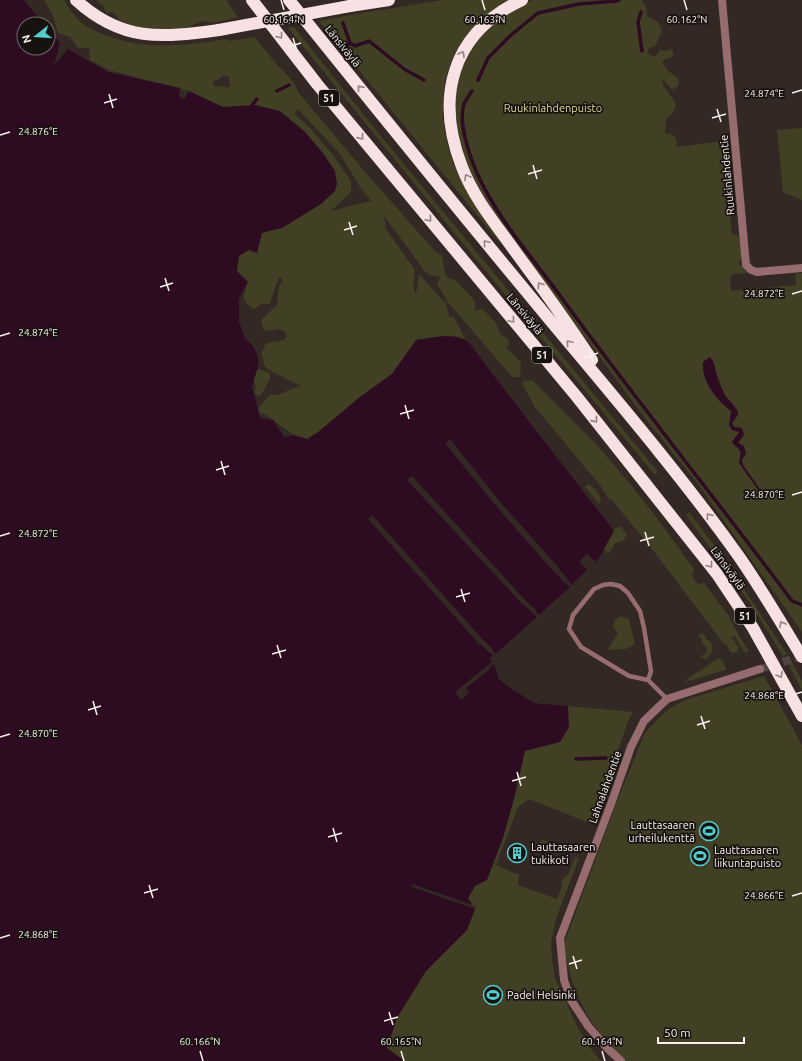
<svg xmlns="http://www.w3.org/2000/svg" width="802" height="1061" viewBox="0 0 802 1061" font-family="Ubuntu,sans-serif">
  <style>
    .green { fill: #414025; fill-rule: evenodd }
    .water { fill: #2d0c21 }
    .pier { fill: #332823 }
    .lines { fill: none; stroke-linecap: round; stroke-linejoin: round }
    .stream { stroke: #2d0c21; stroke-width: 3.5 }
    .minor-tunnel { stroke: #514641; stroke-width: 8; stroke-dasharray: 8 4; stroke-linecap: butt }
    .service { stroke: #976c6e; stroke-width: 4.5 }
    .minor { stroke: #976c6e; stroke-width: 8 }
    .motorway { stroke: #f7e1e2; stroke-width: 12 }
    .motorway-bridge { stroke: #f7e1e2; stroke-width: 12 }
    .oneway { stroke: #928484 }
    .ticks { fill: none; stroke: #f8f1ed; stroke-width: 1.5 }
    .labels { text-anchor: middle; stroke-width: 3.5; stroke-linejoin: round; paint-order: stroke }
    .shield { fill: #171210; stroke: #b4aeab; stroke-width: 1 }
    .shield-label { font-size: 10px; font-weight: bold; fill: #f8f1ed }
    .street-label { font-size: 11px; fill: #f8f1ed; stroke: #171210 }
    .park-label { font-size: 11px; fill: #ddda92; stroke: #171210 }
    .poi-label { font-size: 11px; fill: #f8f1ed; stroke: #171210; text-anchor: start }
    .ticks-label { font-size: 10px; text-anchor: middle; fill: #f8f1ed; stroke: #171210; stroke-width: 3.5; stroke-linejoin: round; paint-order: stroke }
  </style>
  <rect width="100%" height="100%" fill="#332823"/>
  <path class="green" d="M44,0H64C77,23 89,30 114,38C151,50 188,45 226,39L230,41L255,37C262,46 268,54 275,62C283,72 294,79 298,92L366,173L434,250L442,256L445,273L447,278L455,280L475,301V311L483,309L496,323L500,334L505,337L510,341L507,348L521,363L520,377H512L447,301L446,304L449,315L446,316L454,317L465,339L441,336L419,340L424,332L392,374L360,397L317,433L307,439L294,435L266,415L260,413L258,408L270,395C284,396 288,388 301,386L269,370L264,365L261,352L264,349L265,344C274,341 280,343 287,337L285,332L279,329L264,331L261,320L277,305L279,286L283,280L280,277C275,284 273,296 270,304H261L254,309C241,300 243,298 247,285L239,299L189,91L109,70L90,60L89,48H78L70,37L58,33L52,13ZM223,75L229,77L230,87L214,86L213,81L219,79ZM298,109L340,154L360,187L371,201L331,211L351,192V181L333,155L311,129L295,114ZM384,216L419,263C425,274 428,275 440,277L437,284L447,300L445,303L419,274L416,295L413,287L415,270L386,229Z
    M96,0H226L238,17L213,23L203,21L173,33L148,31L119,20L117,16L112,12L107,13L105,11L104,7Z
    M442,0H510C494,10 462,39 454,56C435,93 442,144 461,180C472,202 488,221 500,242L498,241L319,21L356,14Z
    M532,0H642L646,8L647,16L658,22L662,31L655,46L649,48L647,53L655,57L660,50L667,51L671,49L674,53L671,58H667L662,62L668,71L678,78L679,85L672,90L664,80L662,82C665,90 672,96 676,104L673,113L666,119L665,133L671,134L676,138L677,147L723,141L732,234L738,235L744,255L740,261L738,262L747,273L733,274L730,279L731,291L796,285L795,274L802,273V632L698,484L644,417L528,260L484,197L471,174L460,144L454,118L456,84L465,57L476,40L495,21L516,7Z
    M294,27L375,129L658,472L655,475L456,235L288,28Z
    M802,128V200L783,192L777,130Z
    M259,369L270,373V380C264,385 266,393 258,396L254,392L256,388L252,373Z
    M532,380L596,444L631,485L654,514L694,569L692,574C693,579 695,583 700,584L704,583L728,615L738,634L748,650V652L746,653L743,650L742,647L740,646L735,636L731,638L734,640L738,648L737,652L732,653L729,650L727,645L724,644L652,549L612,500L608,498L605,492H603L602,488L535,407L525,389L522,382Z
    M587,485H590C595,489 601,495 601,502L598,503L585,487Z
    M689,512L720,553L787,654L783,656L752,606L686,515Z
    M620,526L627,534L623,541L615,543L611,551L608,553L602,547L612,530Z
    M621,616L629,619L635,644L626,649L607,650L618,634L613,627L615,620Z
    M700,633L704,635L707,640L710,641L713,648L710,655L706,659L700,657L707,652V648L701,642L703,640L699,636Z
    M719,658L724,663L726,669L725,670L685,682L687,679Z
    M791,660L802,681V690L787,662Z
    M764,676L802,745V1061H626C599,1037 582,1012 571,977C568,965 564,953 565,941L617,801L645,733L661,716L672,707L685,700Z
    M534,703L633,712L629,719L592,824L529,799L518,807L496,865L519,875L518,885L557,899L562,886L561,885L564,877L568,875L575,857H578L579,858L556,919L551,942L552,960L555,978L577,1026L593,1052L601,1061H353L454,927Z
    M541,840C547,840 552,842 555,846L552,850H549L550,847L543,845L540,850H537Z"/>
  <path class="water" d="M0,0H24L43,24H24V48H48V29L60,43L54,65L68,49L108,72L180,88L179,97L184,99L189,91L223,107L255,105L280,111L304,131L323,153L335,171L337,184L335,191L321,204L282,228L262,233L257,253L249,250L239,256L237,271L248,282L239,299V322L245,338L253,346L258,357V367L252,386L260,418L273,420L284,437L294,435L307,439L317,433L360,397L392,374L416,340C432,338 458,331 470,344C517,407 566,469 614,531L599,558L570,587L490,659C494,665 498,671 498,678L507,686L534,703L568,706L569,727L560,742L525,751L514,799L503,838L487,880L475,886L468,898L475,909L467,930L426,971L397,1018L387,1048L405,1061H0Z
    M710,357C716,364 715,372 719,381C720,385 723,391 725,395C728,400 738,408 738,413C738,417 733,420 732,424L735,427L742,428L744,435L738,443L744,446L746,454L742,460L743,465L767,499L765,500L739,463C739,460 741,455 740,452C740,448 734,446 732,442L739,432L732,430L729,425L731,411C717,401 701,381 703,362Z"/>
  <path class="pier" d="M450,439L501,503L560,569L559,571H561L572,585L570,587L565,582L564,583L556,573H555L496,506L445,443Z
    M412,476L527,602L536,610L535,611L539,615L537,617L524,605H523L407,480Z
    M372,515L484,641L493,649L492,650L496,654L494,656L482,646L481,644L480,645L368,519Z
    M587,553L595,562L587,570L579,562Z
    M492,662L494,664L490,667L491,668L466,688L469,693L461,700L455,692Z
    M412,884L476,906L475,909L412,887Z"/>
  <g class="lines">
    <path class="stream" d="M641,12L638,22L642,51
      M343,23L350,43L348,45
      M350,43L355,46L369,41L404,69L424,80
      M478,80L488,58L511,35L538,13L579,4L617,1L619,0
      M277,91L289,85
      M472,91C469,95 466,100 464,104C458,122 469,154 476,171C496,217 531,256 561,297C636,400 716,499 792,601L802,605
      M252,105L257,99
      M576,759L606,758"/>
    <path class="minor-tunnel" d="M760,669L802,656"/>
    <path class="service" d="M648,680L629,676L581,647L569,629L573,615L594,589L603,585L611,584L620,586L628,593L640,611L644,628L651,671L648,680L667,699"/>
    <path class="minor" d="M722,0L746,265L751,270L757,272L802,268
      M621,1061L608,1049L588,1026L571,1000L564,980L560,938L611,804L631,747L644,721L667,699L760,669"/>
    <path class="motorway" d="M76,0C122,42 161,38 219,30
      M252,0L317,84L577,397L717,574L753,628L802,716
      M289,0C375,107 461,213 549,319C614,397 681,475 740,558C762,590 782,624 802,657
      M522,0C451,33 435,98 462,167C474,199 498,227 517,254C543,289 568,324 592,360
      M350,6L389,0"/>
    <path class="motorway-bridge" d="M219,30L350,6"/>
  </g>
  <defs><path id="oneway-chevron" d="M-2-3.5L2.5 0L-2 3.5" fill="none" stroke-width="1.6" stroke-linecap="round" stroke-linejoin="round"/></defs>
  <g class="oneway">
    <use href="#oneway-chevron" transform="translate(280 36) rotate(52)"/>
    <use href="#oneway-chevron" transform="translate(462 54) rotate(-60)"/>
    <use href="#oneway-chevron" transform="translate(360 88) rotate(-129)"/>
    <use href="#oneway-chevron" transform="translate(361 137) rotate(51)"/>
    <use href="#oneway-chevron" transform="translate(467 177) rotate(-118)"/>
    <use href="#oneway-chevron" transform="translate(429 219) rotate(50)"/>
    <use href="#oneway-chevron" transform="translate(486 243) rotate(-130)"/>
    <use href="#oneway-chevron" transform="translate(540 285) rotate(-126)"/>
    <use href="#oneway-chevron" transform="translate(512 320) rotate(50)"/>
    <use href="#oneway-chevron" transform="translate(569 343) rotate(-130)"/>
    <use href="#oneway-chevron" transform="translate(595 420) rotate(51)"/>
    <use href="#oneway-chevron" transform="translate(709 516) rotate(-127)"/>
    <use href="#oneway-chevron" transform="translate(710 565) rotate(52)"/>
    <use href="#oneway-chevron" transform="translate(782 624) rotate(-120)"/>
    <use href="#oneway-chevron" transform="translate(780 675) rotate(60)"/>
  </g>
  <path class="ticks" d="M281,0L284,10M482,0L485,10M684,0L687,10M293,38L297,51M288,47L301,43M792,93L802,90M109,94L113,108M104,103L117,99M717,109L721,122M712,118L726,114M0,135L10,132M533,165L537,179M528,174L542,170M349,222L353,235M344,230L357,226M165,278L169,291M160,287L173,283M792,294L802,291M0,336L10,333M589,349L593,362M584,358L598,353M405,405L409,419M400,414L414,410M221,461L225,475M216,470L229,466M792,495L802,492M645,532L649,546M0,536L10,533M640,541L654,537M461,589L465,602M456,597L470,593M277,645L281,658M272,654L286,650M792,695L802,692M93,701L97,715M88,710L101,706M701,716L705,729M697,725L710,721M0,737L10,734M517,772L521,786M512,781L526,777M333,828L337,842M328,837L342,833M149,885L153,898M144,893L158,889M792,896L802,893M0,938L10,935M573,956L577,969M569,964L582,960M389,1012L393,1025M384,1021L398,1017M200,1051L203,1061M401,1051L404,1061M602,1051L605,1061"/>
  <defs>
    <symbol id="stadium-ring" viewBox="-11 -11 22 22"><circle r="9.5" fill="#171210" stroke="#52cdd0" stroke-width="1.5"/><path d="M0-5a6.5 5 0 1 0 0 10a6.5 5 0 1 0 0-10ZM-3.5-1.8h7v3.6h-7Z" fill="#52cdd0"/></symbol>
    <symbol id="building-ring" viewBox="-11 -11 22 22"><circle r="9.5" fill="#171210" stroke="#52cdd0" stroke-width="1.5"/><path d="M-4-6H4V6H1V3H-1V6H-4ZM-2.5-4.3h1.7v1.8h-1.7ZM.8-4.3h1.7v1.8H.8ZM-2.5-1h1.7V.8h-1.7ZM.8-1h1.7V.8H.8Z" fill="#52cdd0"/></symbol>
  </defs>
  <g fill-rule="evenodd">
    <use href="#stadium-ring" x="698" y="820" width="22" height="22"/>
    <use href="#building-ring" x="506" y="842" width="22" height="22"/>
    <use href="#stadium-ring" x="689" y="845" width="22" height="22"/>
    <use href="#stadium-ring" x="482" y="984" width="22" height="22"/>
  </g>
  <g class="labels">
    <g class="shield">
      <rect x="319" y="90" width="20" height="16" rx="3"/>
      <rect x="532" y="347" width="20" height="16" rx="3"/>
      <rect x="735" y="608" width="20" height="16" rx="3"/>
    </g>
    <g class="shield-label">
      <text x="329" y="102">51</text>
      <text x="542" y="359">51</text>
      <text x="745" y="620">51</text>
    </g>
    <g class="street-label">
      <text transform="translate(343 46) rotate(51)" y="4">Länsiväylä</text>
      <text transform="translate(727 175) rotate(-95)" y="4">Ruukinlahdentie</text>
      <text transform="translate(525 314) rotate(50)" y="4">Länsiväylä</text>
      <text transform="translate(728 568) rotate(54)" y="4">Länsiväylä</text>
      <text transform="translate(605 787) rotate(-70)" y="4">Lahnalahdentie</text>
    </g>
    <g class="park-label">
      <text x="553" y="112">Ruukinlahdenpuisto</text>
    </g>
    <g class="poi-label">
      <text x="695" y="829" text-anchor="end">Lauttasaaren<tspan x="695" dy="13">urheilukenttä</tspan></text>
      <text x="531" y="851">Lauttasaaren<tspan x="531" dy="13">tukikoti</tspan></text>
      <text x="714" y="854">Lauttasaaren<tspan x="714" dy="13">liikuntapuisto</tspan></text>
      <text x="507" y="999">Padel Helsinki</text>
    </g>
  </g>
  <g class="ticks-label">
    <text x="284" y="23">60.164°N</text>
    <text x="485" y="23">60.163°N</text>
    <text x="687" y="23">60.162°N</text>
    <text x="764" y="97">24.874°E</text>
    <text x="38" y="135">24.876°E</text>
    <text x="764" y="297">24.872°E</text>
    <text x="38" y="336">24.874°E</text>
    <text x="764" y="498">24.870°E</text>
    <text x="38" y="537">24.872°E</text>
    <text x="764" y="699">24.868°E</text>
    <text x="38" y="737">24.870°E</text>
    <text x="764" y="899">24.866°E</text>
    <text x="38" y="938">24.868°E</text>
    <text x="200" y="1045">60.166°N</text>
    <text x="401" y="1045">60.165°N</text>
    <text x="602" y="1045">60.164°N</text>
  </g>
  <g transform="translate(36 36) rotate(253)"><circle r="19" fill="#171210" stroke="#716b68"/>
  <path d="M0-3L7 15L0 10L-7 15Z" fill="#52cdd0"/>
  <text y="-6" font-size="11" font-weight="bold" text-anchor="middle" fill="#f8f1ed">N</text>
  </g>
  <path d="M658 1037v6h86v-6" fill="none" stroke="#f8f1ed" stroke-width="2"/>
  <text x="664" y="1037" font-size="12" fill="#f8f1ed" stroke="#171210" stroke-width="3" paint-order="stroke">50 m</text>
</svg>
